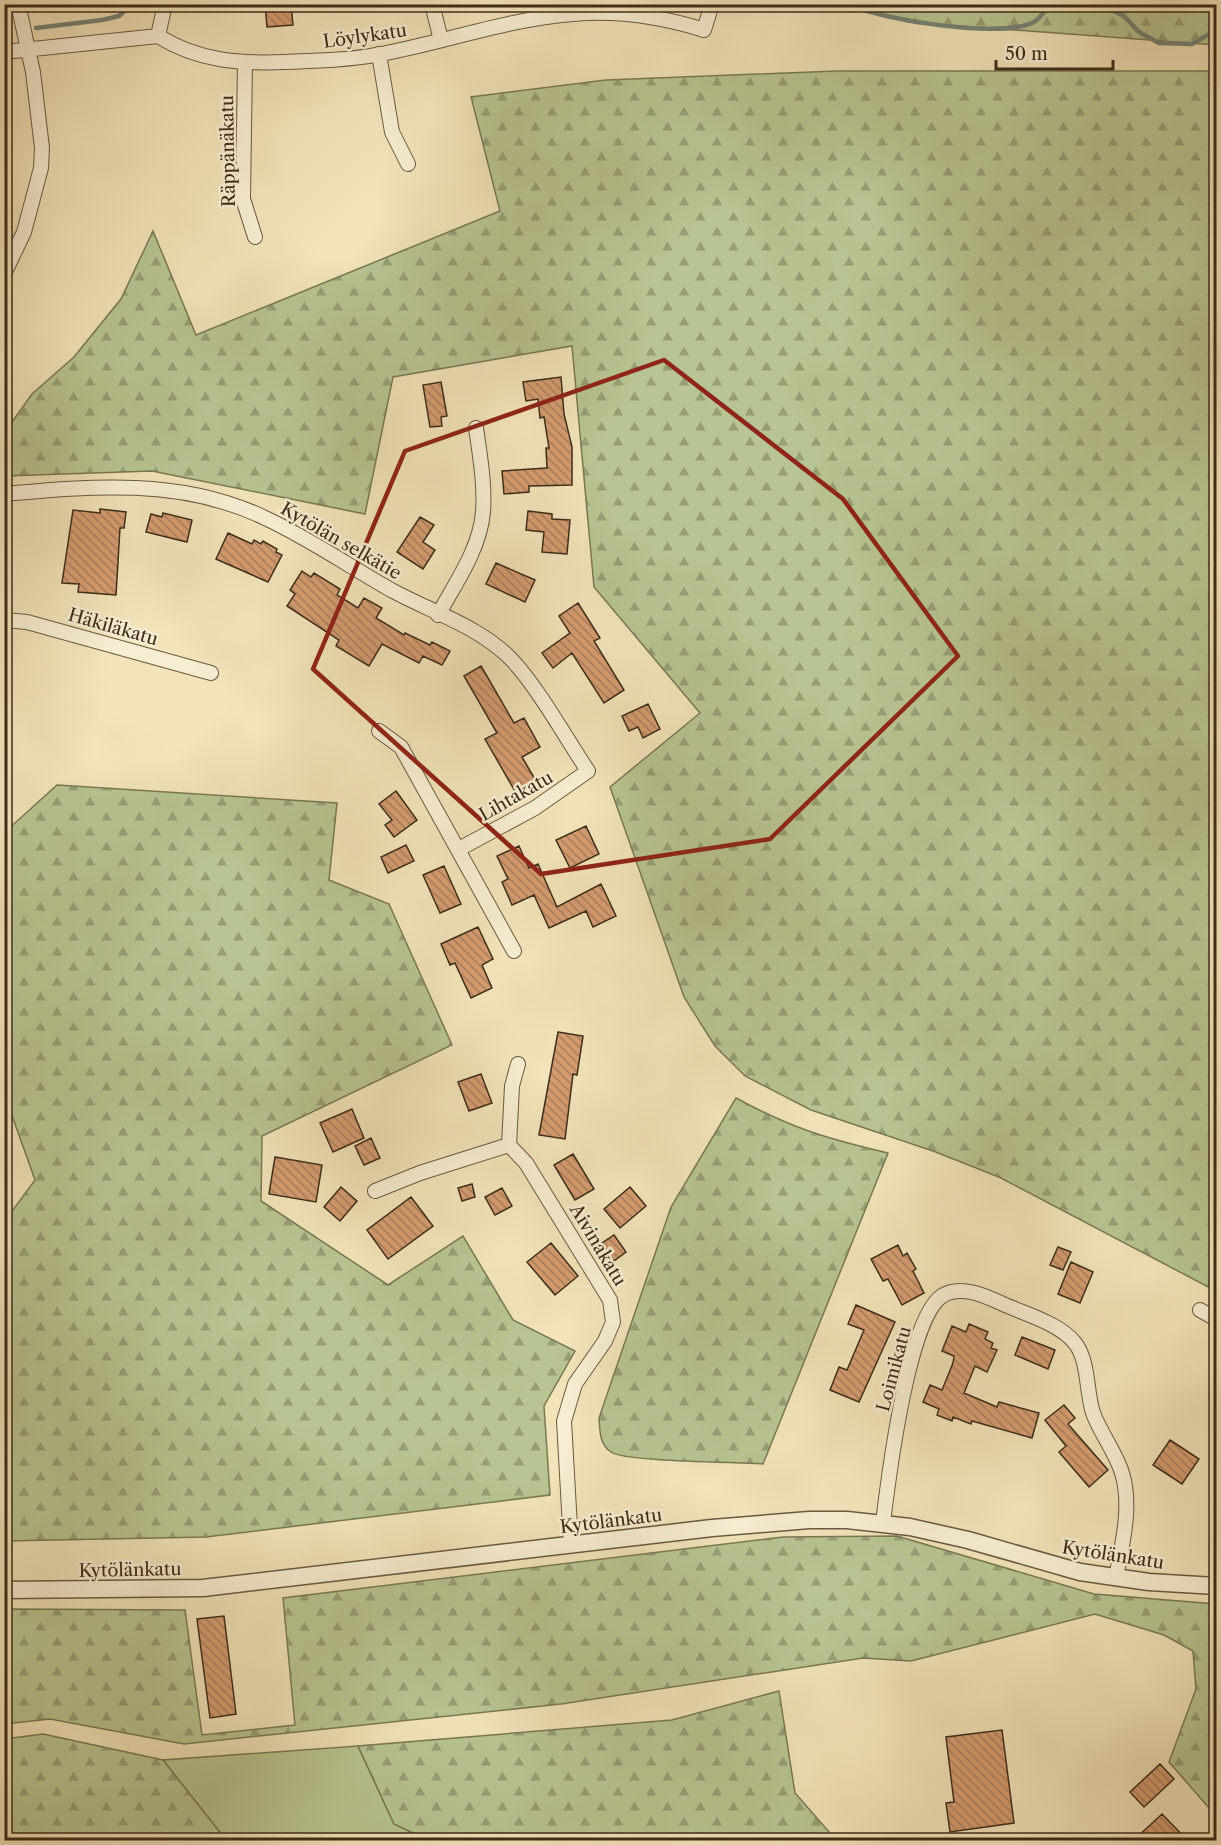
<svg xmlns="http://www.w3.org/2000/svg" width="1221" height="1845" viewBox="0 0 1221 1845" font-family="'Libre Caslon Text',serif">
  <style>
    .grass { fill: #b8c491; stroke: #7a7854; stroke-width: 1.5 }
    .forest { fill: url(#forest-firs); stroke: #7a7854; stroke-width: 1.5 }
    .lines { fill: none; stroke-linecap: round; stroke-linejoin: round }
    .stream { stroke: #768376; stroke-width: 4.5 }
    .building { fill: url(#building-back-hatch); stroke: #3d2c18; stroke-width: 1.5 }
    .minor-casing { stroke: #6a5a40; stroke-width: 16 }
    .tertiary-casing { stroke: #6a5a40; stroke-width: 19 }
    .minor { stroke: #f7edd2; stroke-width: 14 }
    .tertiary { stroke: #f7edd2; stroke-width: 16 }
    .marked { fill: none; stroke: #8f2418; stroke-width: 4.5; stroke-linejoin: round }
    .labels { text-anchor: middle; stroke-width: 5; stroke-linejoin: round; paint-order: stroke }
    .street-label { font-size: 18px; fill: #3d2c18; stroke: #f7edd2 }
  </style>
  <defs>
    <pattern id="forest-firs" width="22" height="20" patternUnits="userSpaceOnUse" patternTransform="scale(1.5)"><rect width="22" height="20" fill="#b8c491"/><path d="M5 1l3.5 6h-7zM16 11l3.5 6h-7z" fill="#979f75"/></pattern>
    <pattern id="building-back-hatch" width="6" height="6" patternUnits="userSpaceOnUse" patternTransform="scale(1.5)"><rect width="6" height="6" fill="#d39b70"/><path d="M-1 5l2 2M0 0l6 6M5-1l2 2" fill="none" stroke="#ac7f5b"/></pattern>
  </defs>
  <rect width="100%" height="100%" fill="#f2e3b9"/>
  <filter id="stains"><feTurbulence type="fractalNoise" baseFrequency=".00333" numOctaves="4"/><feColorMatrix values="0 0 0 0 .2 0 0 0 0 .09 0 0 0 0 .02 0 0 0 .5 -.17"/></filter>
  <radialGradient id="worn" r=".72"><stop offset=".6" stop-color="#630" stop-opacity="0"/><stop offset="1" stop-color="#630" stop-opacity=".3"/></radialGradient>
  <path class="grass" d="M358,1746L394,1824L428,1840H226L163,1760Z"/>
  <path class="forest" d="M848,5H1216V45L908,22Z
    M836,71H1216V1291L999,1177L933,1151L811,1110L745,1076L715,1046L684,997L610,787L700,713L594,587L572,346L393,377L365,514L152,471L5,476L7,429L32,394L74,357L121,299L153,231L196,335L500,211L471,97L606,80Z
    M57,785L337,803L329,880L389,904L452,1045L262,1136L261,1201L388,1285L463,1236L513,1320L575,1351L544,1406L550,1495L206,1537L5,1541V1221L35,1180L5,1096V832Z
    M736,1098C791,1128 828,1139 888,1153L763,1464C738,1462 625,1462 611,1452C599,1444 600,1430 599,1418L671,1207Z
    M897,1536L1094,1594L1216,1604V1816L1169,1762L1196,1689L1193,1651L1164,1635L1095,1614L911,1661L863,1658L561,1704L184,1744L50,1719L5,1724V1609L185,1610L202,1735L295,1725L283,1598L783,1537Z
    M779,1691L795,1793L836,1840H428L394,1824L358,1746L672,1720Z
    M43,1734L163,1760L226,1840H5V1739Z"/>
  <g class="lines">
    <path class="stream" d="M847,4C882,20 1000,39 1034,22C1040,19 1045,10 1050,4
      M1079,4L1092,10L1110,9L1124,16L1139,32L1159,43L1192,44L1216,30
      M36,28L102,20L119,16L132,4
      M4,29H9"/>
  </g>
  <path class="building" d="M265,4H291L293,25L267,27Z
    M561,377L564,414L572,447V485L529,486V492L504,494L502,471L547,468L546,448H549L544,417L540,418L538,399L526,401L523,382Z
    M441,382L447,416L441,417L442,426L430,427L423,385Z
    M100,509L126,512L124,528H120L116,595L78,592L79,584L62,583L73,510L100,513Z
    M528,511L552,514V519L570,520L567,554L542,552L544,532L526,530Z
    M163,513L192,520L187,542L146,532L151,514L162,517Z
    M420,517L434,525L423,542L435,550L423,569L397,552Z
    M228,533L252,544L254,540L261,544L263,541L277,549L276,552L282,555L268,582L216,559Z
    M496,563L535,580L525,602L486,584Z
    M302,571L311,577L314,573L340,589L337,595L358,608L364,598L382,608L376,618L404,635L405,633L430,645L432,642L450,651L442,665L423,656L419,663L382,644L369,666L336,646L339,640L287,606L295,594L290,590Z
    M578,603L600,638L594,641L624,690L604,703L572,653L553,668L542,653L570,633L559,616Z
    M481,666L514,723L524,718L540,747L522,757L536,781L516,793L485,739L497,733L464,676Z
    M648,704L660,729L643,738L638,727L629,731L622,716Z
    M396,791L417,820L394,837L385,825L392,820L379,804Z
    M586,826L599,854L570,868L556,840Z
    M406,845L414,861L388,873L381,857Z
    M519,846L529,868L538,864L557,907L601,884L616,916L593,927L586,911L549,928L534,895L512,905L502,882L508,879L497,856Z
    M444,866L461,904L440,913L423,875Z
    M478,927L493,959L482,965L492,988L471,998L455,963L450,965L441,944Z
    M558,1032L583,1036L577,1075L573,1074L565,1139L539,1135Z
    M481,1074L492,1103L469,1111L458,1082Z
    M352,1109L364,1138L333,1152L320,1123Z
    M371,1138L380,1158L364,1165L355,1146Z
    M573,1154L594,1189L575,1200L554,1165Z
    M275,1157L322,1165L316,1202L269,1194Z
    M472,1184L475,1197L462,1201L458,1188Z
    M341,1187L357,1201L340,1221L324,1207Z
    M630,1187L646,1206L620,1228L604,1209Z
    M502,1188L512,1206L495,1215L485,1197Z
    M411,1197L433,1226L388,1259L367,1230Z
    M614,1235L626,1252L614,1261L602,1243Z
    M551,1243L578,1276L555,1295L527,1262Z
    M898,1245L903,1256L907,1253L916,1269L913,1271L924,1293L902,1305L888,1279L883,1281L871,1259Z
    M1058,1247L1071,1252L1063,1270L1050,1265Z
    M1071,1262L1093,1272L1080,1303L1058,1294Z
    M856,1305L895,1322L859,1402L830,1390L839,1367L847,1370L864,1330L848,1324Z
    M969,1324L988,1332L985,1339L993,1343L991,1348L997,1350L987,1372L975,1366L964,1393L997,1407L999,1402L1039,1413L1032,1438L972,1421L971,1424L953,1417L952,1421L937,1415L939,1409L923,1402L930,1385L942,1390L953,1363L954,1356L942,1351L952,1326L966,1332Z
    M1022,1337L1055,1350L1048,1369L1015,1355Z
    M1064,1405L1075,1418L1068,1424L1108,1470L1089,1487L1059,1452L1066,1446L1045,1420Z
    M1170,1440L1199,1459L1182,1484L1153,1465Z
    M224,1616L236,1714L210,1718L197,1619Z
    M1002,1730L1014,1823L950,1832L946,1803L954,1802L946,1737Z
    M1160,1764L1174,1779L1144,1807L1130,1792Z
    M1162,1814L1187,1840H1134Z"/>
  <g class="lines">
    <defs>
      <path id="minor" d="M432,4L441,40
        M158,36L165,4
        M4,52L158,36C198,61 240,64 285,62C317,61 350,60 381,54C445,42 508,19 573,14C617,10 662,17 704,30L712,4
        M379,54L392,132L408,164
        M245,62L243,199L255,237
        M4,274L24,232L41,168L42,148L33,72L18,4
        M4,494C92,486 181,478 263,517C309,538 350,567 393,591C432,612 480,627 511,659C537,686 566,738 588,771L535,808L459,849
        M438,615C455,584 480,549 483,512C485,484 480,456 476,428
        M4,620L27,622L211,673
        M379,731L401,747L514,951
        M518,1064L512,1086L509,1145L526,1163L610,1300L613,1322L605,1341L575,1384L564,1421L571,1545
        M375,1191L420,1173L509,1145
        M1200,1310L1216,1319
        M883,1523C888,1481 908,1318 942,1296C960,1284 986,1296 1003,1304C1025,1314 1059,1323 1075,1343C1089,1361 1086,1391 1093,1413C1100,1432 1114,1450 1121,1470C1133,1503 1122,1545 1116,1578"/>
      <path id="tertiary" d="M4,1590L203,1588L712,1528L809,1520H847L910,1527L968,1540L1080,1572L1149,1582L1216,1586"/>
    </defs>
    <use href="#minor" class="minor-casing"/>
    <use href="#tertiary" class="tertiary-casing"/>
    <use href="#minor" class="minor"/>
    <use href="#tertiary" class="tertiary"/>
  </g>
  <path class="marked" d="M664,360L843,499L958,656L770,839L541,874L313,669L405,451Z"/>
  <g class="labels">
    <g class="street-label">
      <text transform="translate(365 36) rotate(-8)" y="6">Löylykatu</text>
      <text transform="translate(228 151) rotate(-91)" y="6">Räppänäkatu</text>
      <text transform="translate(341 541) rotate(30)" y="6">Kytölän selkätie</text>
      <text transform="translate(113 627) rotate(16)" y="6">Häkiläkatu</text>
      <text transform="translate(516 796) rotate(-30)" y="6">Lihtakatu</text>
      <text transform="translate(598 1245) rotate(59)" y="6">Aivinakatu</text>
      <text transform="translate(894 1369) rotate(-75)" y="6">Loimikatu</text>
      <text transform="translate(611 1521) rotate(-7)" y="6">Kytölänkatu</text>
      <text transform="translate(1113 1555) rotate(9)" y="6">Kytölänkatu</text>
      <text transform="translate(130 1570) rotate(-1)" y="6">Kytölänkatu</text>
    </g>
  </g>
  <rect width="1221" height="1845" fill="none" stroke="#f2e3b9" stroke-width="24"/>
  <rect x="6" y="6" width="1209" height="1833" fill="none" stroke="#3d2c18" stroke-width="3"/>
  <rect x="12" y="12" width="1197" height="1821" fill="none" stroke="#3d2c18" stroke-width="1.5"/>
  <path d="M996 60v9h117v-9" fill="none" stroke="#3d2c18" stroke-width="3"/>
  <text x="1005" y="60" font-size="18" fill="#3d2c18" stroke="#f7edd2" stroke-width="4.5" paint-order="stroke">50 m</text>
  <rect width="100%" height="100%" filter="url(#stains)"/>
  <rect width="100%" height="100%" fill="url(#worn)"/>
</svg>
